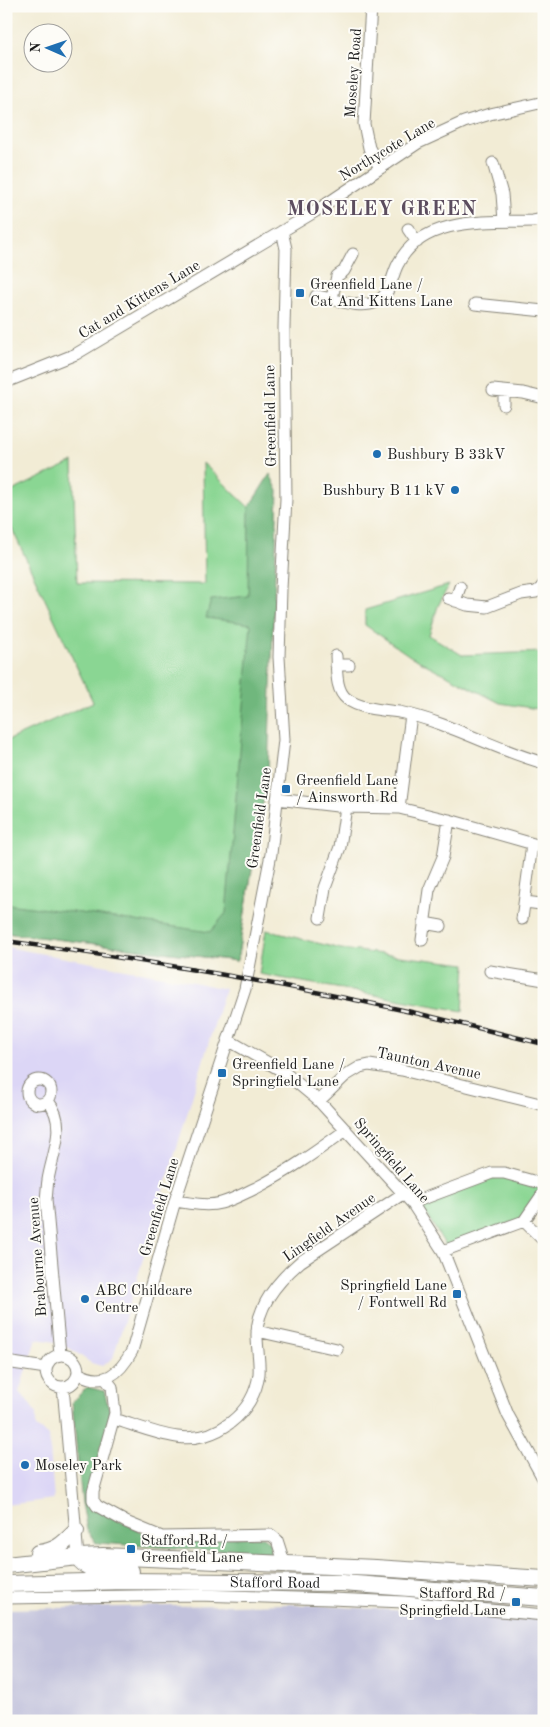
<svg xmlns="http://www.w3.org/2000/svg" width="550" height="1727" viewBox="0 0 550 1727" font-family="'Old Standard TT',serif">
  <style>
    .built { fill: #dcd6f6 }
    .industrial { fill: #c2c2dc }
    .green { fill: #8ad693; stroke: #537958 }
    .forest { fill: #6fb77d; stroke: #466a4c }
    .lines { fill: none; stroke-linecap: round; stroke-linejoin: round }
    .minor-casing { stroke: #878478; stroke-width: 13 }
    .highway-casing { stroke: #878478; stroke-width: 18 }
    .minor { stroke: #fff; stroke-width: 11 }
    .highway { stroke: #fff; stroke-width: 16 }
    .rail-casing { stroke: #1c1c1c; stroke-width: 4.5 }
    .rail { stroke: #fdfcf7; stroke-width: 2.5; stroke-dasharray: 8; stroke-linecap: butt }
    .poi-dot { fill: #1f6fb2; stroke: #fdfcf7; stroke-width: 2 }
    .labels { text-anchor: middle; stroke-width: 4; stroke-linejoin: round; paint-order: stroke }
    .street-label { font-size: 15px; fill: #1c1c1c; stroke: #fdfcf7 }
    .poi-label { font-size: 15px; fill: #1c1c1c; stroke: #fdfcf7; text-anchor: start }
    .district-label { font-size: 20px; font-weight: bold; letter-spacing: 1px; fill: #5c4d5f; stroke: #fdfcf7 }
  </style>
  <rect width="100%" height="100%" fill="#fdfcf7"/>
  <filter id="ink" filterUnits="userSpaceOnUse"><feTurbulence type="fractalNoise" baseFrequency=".02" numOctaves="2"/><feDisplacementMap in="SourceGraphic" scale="10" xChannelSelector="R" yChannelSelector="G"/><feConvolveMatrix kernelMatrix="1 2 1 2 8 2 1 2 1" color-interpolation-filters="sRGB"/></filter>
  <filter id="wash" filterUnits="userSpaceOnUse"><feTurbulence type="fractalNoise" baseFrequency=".0096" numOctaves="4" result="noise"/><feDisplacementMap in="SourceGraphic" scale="20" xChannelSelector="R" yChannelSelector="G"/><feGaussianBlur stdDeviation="1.12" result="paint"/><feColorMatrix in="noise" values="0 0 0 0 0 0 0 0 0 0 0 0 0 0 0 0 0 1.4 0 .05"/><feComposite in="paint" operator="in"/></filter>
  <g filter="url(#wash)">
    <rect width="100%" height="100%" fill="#f2ecd5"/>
    <path class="built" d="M6,947L179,979L225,989L113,1358L102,1366L91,1363L62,1343L36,1339L19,1392L27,1400L36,1413V1427L49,1436L54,1499L6,1505Z"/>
    <path class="industrial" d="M291,1604L544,1619V1721H6V1609Z"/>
    <path class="green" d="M73,462L77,583L205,584L203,463L264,522L268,772L237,961L6,933V741L93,702L6,516V494Z
      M449,585L438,606L429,635L462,655L544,652V710L500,703L410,656L365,625V610Z
      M266,930L341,949L466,964L463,1011L259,974Z
      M503,1175L543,1186L522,1219L446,1246L418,1201Z"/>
    <path class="forest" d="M270,474L278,491L268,772L237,961L6,933V904L81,913L210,932L226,913L251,624L206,618L211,600L248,596L249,507Z
      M87,1387L104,1391L112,1419L86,1497L90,1507L155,1538L263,1537L269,1542L272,1554L96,1543L87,1530L82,1503L72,1402Z"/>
  </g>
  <g filter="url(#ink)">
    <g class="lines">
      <defs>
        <path id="minor" d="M371,6L364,124L369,148L380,168
          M493,163L502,194L504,221
          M408,229L417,242
          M316,296C335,298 358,310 376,302C391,295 391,277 398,264C422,216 489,222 533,221L544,219
          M332,298L337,276L344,271L353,254
          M475,304L544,311
          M6,382L76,354L316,211L418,143L464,122L490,114L544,102
          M493,390L523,393L544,398
          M504,405V392
          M448,598L467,605L487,607L521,594L536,592L541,588L544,584
          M455,601L460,587
          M336,656C337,670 335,690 347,699C360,709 383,710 399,712C449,722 495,750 544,763
          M336,665H349
          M277,799L346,807L399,808L449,820L544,847
          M399,808L411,715
          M525,902L541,904
          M320,918L325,888L340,847L346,807
          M522,919L532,844
          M424,923L441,926
          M422,940L429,890L443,857L449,820
          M490,971L544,980
          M228,1040L284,1072L319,1101L412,1203L443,1251L508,1415L544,1480
          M27 1092a12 12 0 1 1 24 0a12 12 0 1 1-24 0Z
          M48,1101C68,1125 52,1154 48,1180C47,1186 47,1193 46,1199L60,1354
          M319,1101L345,1076L360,1067L369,1065L402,1070L544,1105
          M175,1201C190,1203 206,1207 221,1203C233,1200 245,1193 256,1188C289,1171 317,1151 346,1130
          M412,1203L492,1173H504L544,1184
          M524,1221L544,1241
          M443,1251L524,1221L544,1192
          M257,1331L337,1349
          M46 1371a16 16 0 1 1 32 0a16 16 0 1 1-32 0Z
          M6,1362L46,1368
          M78,1373C104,1388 120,1373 132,1351L175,1201L245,989L271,854L284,740L279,657L281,589L286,499L284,328L286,249L282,231
          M105,1378L112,1387L115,1413L93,1492V1500L97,1506L126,1522L162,1537L271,1535L277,1540L285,1565
          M63,1387L78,1557
          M114,1419C134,1425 156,1434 177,1437C216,1443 254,1413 259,1374C260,1362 257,1348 257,1336C256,1306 278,1281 300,1262L404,1193
          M6,1598L197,1595L331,1599L404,1602L544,1615"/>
        <g id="highway">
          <path d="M38,1553C57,1551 63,1544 76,1531"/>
          <path d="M78,1557C88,1575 114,1570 131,1571"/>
          <path d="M6,1565L78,1557L103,1556L376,1568L544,1579"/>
          <path id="s1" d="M6,1584L126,1581L342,1583L544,1598"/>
        </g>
      </defs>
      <use href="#minor" class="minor-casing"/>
      <use href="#highway" class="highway-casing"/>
      <use href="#minor" class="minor"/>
      <use href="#highway" class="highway"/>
      <defs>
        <path id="rail" d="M6,941C136,959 265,980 393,1008C444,1019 493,1032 544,1044"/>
      </defs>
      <use href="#rail" class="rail-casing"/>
      <use href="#rail" class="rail"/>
    </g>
  </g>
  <g class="poi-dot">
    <rect x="295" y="288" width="10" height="10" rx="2.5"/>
    <circle cx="377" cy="454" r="5"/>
    <circle cx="455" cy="490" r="5"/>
    <rect x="281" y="784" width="10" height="10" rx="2.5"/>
    <rect x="217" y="1068" width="10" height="10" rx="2.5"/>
    <rect x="452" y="1289" width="10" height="10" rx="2.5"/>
    <circle cx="85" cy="1299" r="5"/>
    <circle cx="25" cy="1465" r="5"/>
    <rect x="126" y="1544" width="10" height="10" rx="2.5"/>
    <rect x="511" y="1597" width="10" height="10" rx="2.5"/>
  </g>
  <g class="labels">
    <g class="street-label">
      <text transform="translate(353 73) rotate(-86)" y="5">Moseley Road</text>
      <text transform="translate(387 149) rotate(-31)" y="5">Northycote Lane</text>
      <text transform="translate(139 299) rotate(-31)" y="5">Cat and Kittens Lane</text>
      <text transform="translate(270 416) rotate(-91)" y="5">Greenfield Lane</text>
      <text transform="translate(259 818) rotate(-82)" y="5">Greenfield Lane</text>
      <text transform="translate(429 1063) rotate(12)" y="5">Taunton Avenue</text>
      <text transform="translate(392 1160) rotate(49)" y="5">Springfield Lane</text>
      <text transform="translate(159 1207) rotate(-73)" y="5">Greenfield Lane</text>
      <text transform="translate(329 1227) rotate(-35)" y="5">Lingfield Avenue</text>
      <text transform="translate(37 1257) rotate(-94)" y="5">Brabourne Avenue</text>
      <text dy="5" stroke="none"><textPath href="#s1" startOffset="269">Stafford Road</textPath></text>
    </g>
    <g class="poi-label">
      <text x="310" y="289">Greenfield Lane /<tspan x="310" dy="17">Cat And Kittens Lane</tspan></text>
      <text x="387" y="459">Bushbury B 33kV</text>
      <text x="445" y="495" text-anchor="end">Bushbury B 11 kV</text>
      <text x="296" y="785">Greenfield Lane<tspan x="296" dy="17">/ Ainsworth Rd</tspan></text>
      <text x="232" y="1069">Greenfield Lane /<tspan x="232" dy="17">Springfield Lane</tspan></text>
      <text x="447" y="1290" text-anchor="end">Springfield Lane<tspan x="447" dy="17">/ Fontwell Rd</tspan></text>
      <text x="95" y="1295">ABC Childcare<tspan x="95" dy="17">Centre</tspan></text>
      <text x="35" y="1470">Moseley Park</text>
      <text x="141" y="1545">Stafford Rd /<tspan x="141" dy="17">Greenfield Lane</tspan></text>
      <text x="506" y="1598" text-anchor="end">Stafford Rd /<tspan x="506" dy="17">Springfield Lane</tspan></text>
    </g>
    <g class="district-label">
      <text x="382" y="215">MOSELEY GREEN</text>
    </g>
  </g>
  <rect width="550" height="1727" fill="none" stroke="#fdfcf7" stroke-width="25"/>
  <g transform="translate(48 48) rotate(272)"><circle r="24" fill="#fdfcf7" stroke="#a3a29f"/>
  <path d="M0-4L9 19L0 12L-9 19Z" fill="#1f6fb2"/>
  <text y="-8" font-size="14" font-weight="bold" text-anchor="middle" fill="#1c1c1c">N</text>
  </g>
</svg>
